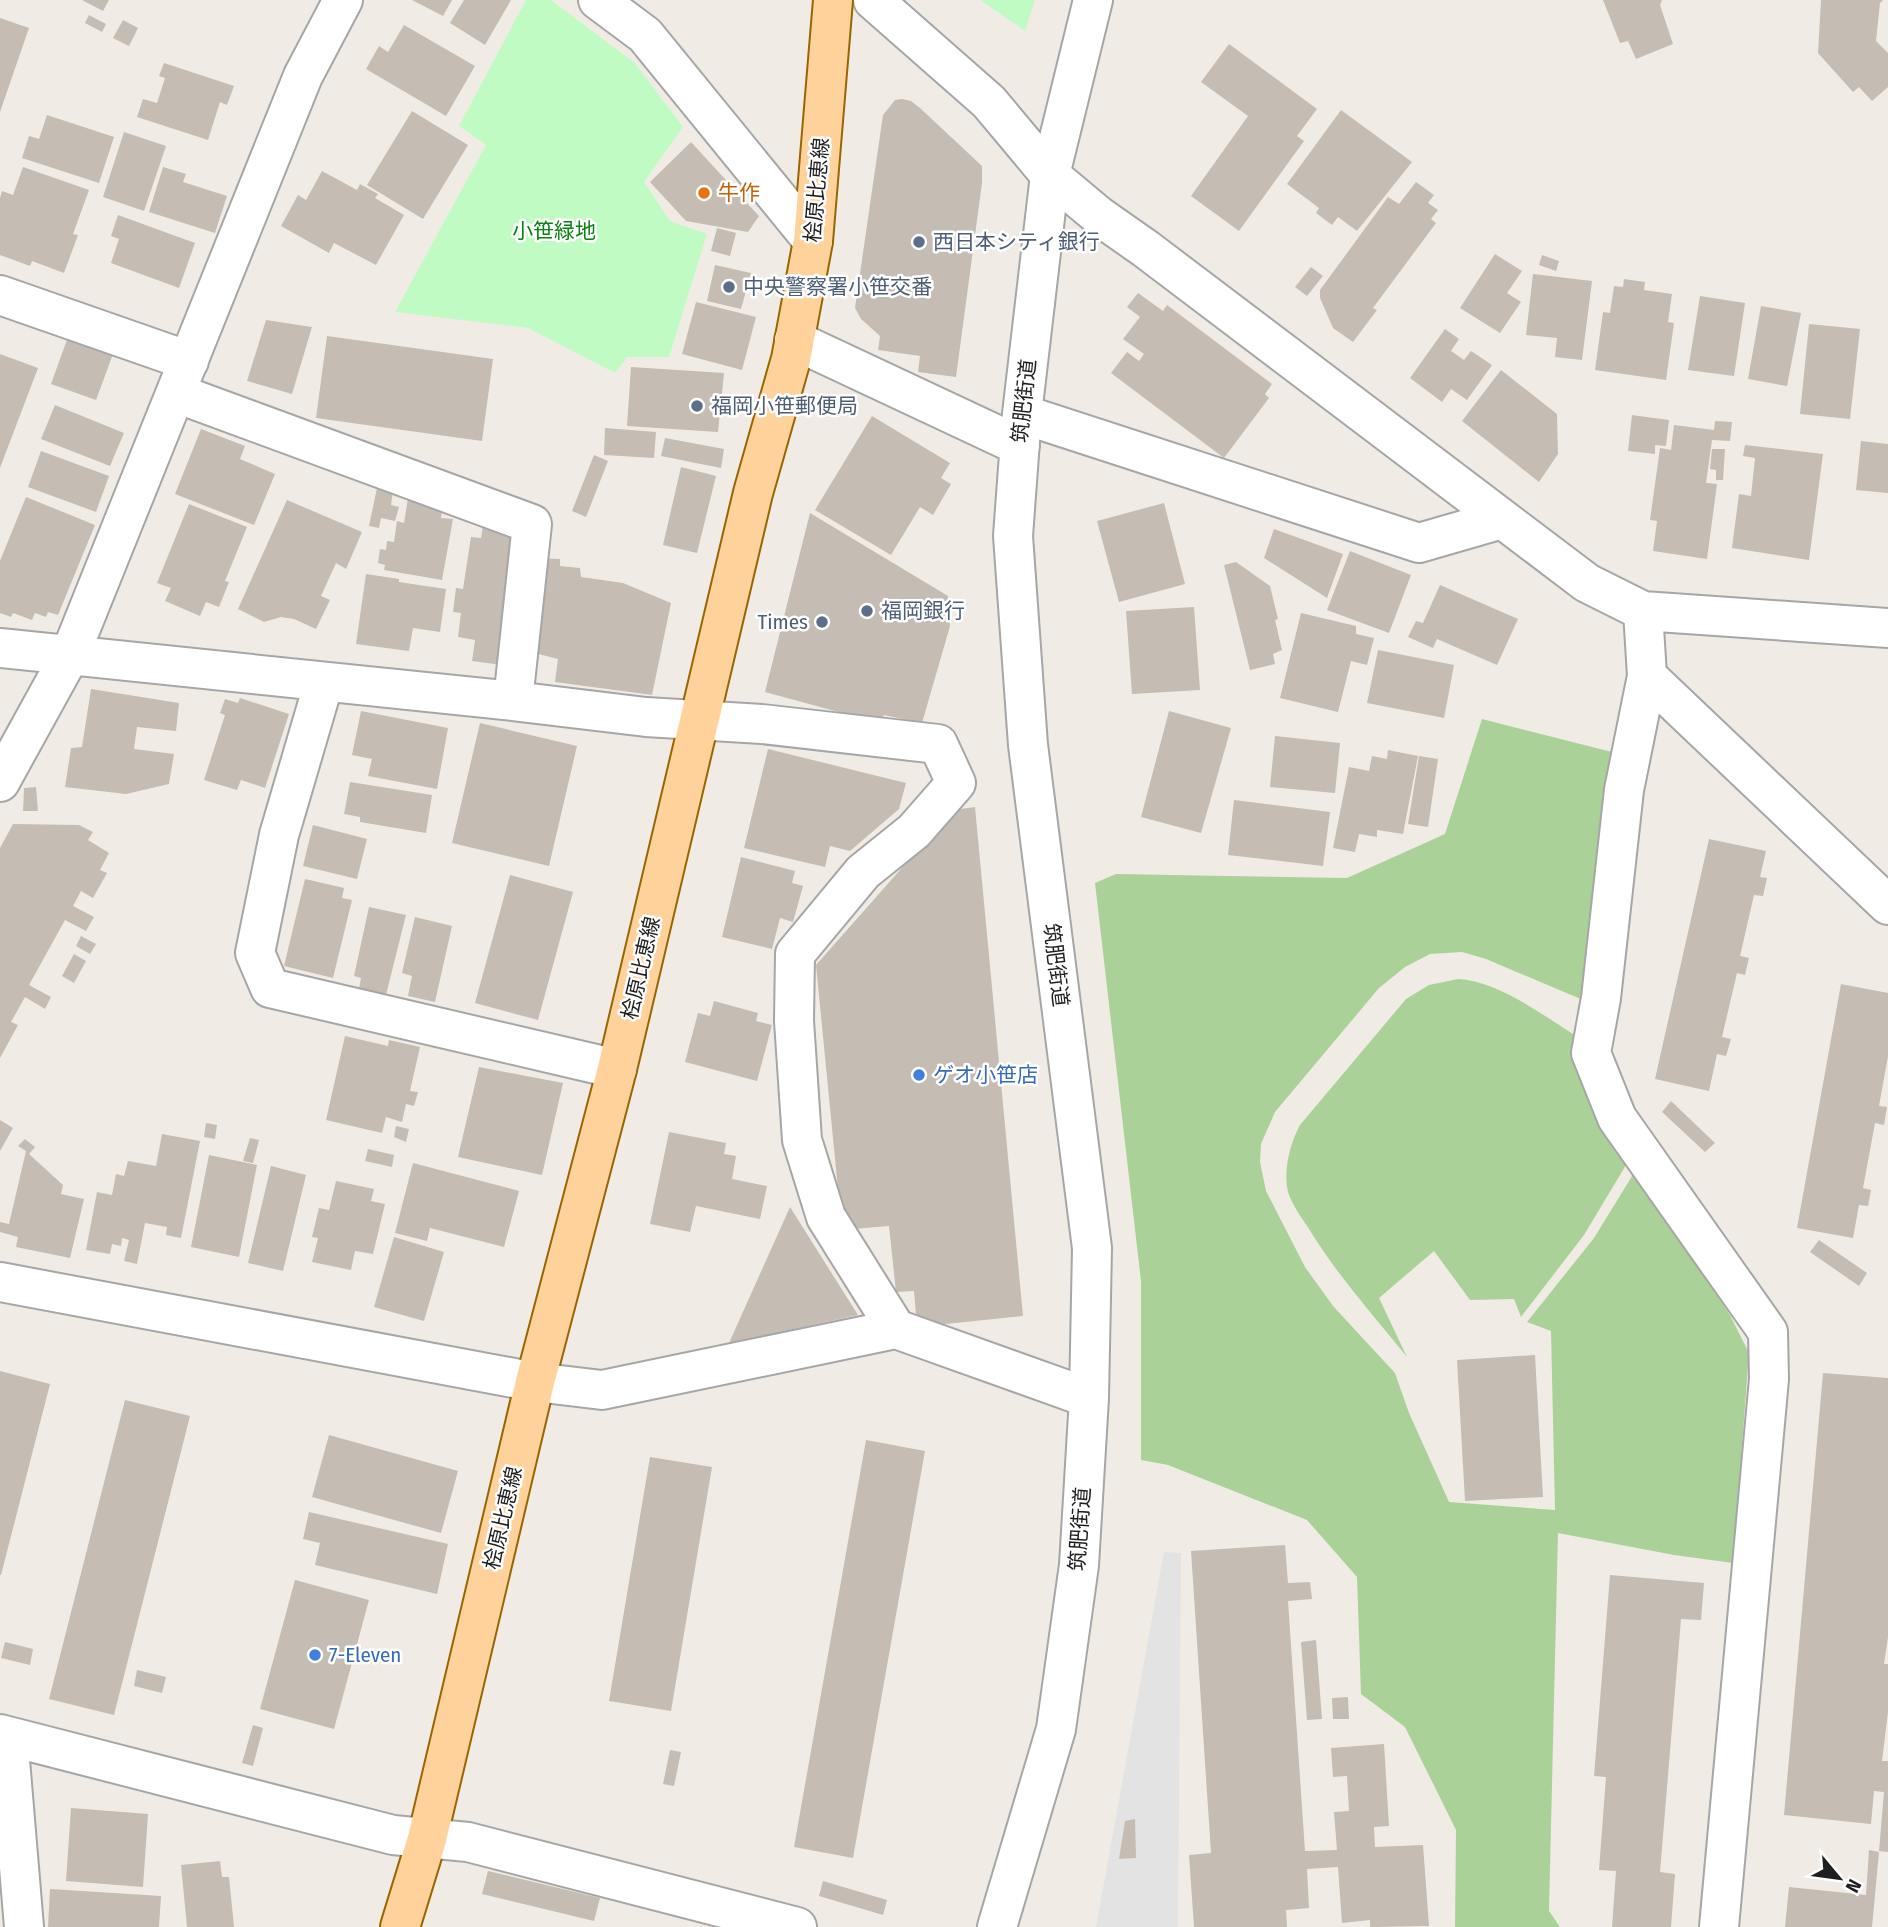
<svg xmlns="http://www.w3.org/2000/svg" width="1888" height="1927" viewBox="0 0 1888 1927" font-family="'Fira Sans Condensed','Noto Sans JP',sans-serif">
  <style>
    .forest { fill: #aad198 }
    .park { fill: #c1fbc4 }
    .parking { fill: #e3e3e3 }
    .building { fill: #c5bcb4 }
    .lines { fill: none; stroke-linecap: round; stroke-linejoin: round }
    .minor-casing { stroke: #a6a6a6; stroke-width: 42 }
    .major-casing { stroke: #9a6500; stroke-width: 42 }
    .minor { stroke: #fff; stroke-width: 38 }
    .major { stroke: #ffd29b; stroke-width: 38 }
    .food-dot { fill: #e8710a; stroke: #fff; stroke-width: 2.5 }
    .service-dot { fill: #5c6f8a; stroke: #fff; stroke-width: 2.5 }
    .shop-dot { fill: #3f7fe0; stroke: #fff; stroke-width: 2.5 }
    .labels { text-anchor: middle; stroke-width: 5; stroke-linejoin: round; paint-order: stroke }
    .street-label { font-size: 21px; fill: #1f1f1f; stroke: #fff }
    .food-label { font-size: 21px; fill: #c56008; stroke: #fff; text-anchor: start }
    .park-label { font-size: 21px; fill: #088210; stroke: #fff }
    .service-label { font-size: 21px; fill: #4e5e75; stroke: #fff; text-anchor: start }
    .shop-label { font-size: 21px; fill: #366cbe; stroke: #fff; text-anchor: start }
  </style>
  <rect width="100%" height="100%" fill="#f0ece5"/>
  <path class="forest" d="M1482,719L1612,752L1583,1000L1486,959L1462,952L1430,954L1405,967L1379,988L1275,1112L1261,1144L1260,1162L1266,1191L1305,1267L1333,1306L1395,1373L1409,1413L1449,1502L1555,1510L1551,1331L1527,1322L1594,1238L1634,1173L1730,1315L1749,1353L1733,1563L1674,1555L1558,1533L1549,1911L1560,1927H1455L1456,1830L1405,1727L1361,1694L1357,1577L1307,1520L1168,1465L1141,1460V1281L1095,883L1116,874L1347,878L1445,834Z
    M1458,979C1497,981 1540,1013 1573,1034V1061L1594,1115L1626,1165L1584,1235L1521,1317L1514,1299L1470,1300L1434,1251L1379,1298L1407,1357C1373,1315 1337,1275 1309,1229C1302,1218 1292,1205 1288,1192C1283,1171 1290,1143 1300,1125L1406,999L1429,985Z"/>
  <path class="park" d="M526,0H551L635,63L683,127L644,182L670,221L707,234L669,357H627L615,373L528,328L395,312L486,145L459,126Z
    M980,0H1035L1025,31Z"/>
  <path class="parking" d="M1164,1552L1181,1553L1178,1927H1096Z"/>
  <path class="building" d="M82,0H109L103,11Z
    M412,0H452L443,16Z
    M464,0H511L485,45L450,23Z
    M1603,0H1662L1660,5L1673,44L1636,59L1628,41L1620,43Z
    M1821,0H1883L1880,3L1876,41L1888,53V87L1872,101L1859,87L1853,92L1818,53Z
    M89,15L106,24L102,32L85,23Z
    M0,18L29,28L0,112Z
    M123,20L138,28L129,46L113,38Z
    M404,25L475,66L446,116L366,69L379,46L388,52Z
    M1229,44L1317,109L1297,136L1304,141L1239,231L1191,196L1248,116L1201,82Z
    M164,63L234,86L227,105L220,102L208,140L137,117L143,99L157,103L165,78L159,76Z
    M902,99L911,101L920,108L982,166V183L956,377L918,372L920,356L878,350L880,336L861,319L855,308L883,115L895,100Z
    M1341,110L1412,162L1357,231L1338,217L1332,225L1316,213L1319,208L1287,184Z
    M412,111L468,145L423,219L367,185Z
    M47,115L114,137L99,183L22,158L29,136L39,139Z
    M124,132L166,146L144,211L103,197Z
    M691,142L759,216L748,232L686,221L650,182Z
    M23,167L89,190L73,234L78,235L64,273L32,261L30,266L0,255V198L2,191L13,195Z
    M163,167L186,174L183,182L227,196L215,233L149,212Z
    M322,171L357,190L360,184L378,194L375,198L404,215L376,265L334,243L329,253L281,226L298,195L306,200Z
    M1416,182L1434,195L1428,203L1438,210L1431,219L1436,223L1373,308L1377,310L1353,342L1333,328L1320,298V290L1388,197L1399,204Z
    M118,215L195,243L179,288L111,263L119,239L111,236Z
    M717,228L736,233L730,256L711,251Z
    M1495,254L1522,271L1507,293L1521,302L1500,333L1460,308Z
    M1542,255L1559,261L1556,271L1539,265Z
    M715,265L751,273L741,309L707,301Z
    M1311,267L1323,276L1307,296L1295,287Z
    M1533,274L1592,281L1582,360L1555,357L1557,338L1526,335Z
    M1624,279L1645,282L1644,290L1672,294L1668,322L1674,323L1666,380L1595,370L1603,312L1610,313L1614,286L1623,287Z
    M1138,293L1163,311L1167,305L1272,384L1265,394L1269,398L1224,458L1111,373L1127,352L1139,361L1144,354L1123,339L1140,317L1127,307Z
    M1700,296L1745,303L1734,376L1688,370Z
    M696,302L756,317L742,370L682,354Z
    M1761,306L1801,313L1787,386L1748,379Z
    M266,320L312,327L292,394L247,381Z
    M1809,324L1860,329L1850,419L1800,414Z
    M1445,329L1459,339L1451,351L1464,360L1471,351L1492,365L1467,400L1451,389L1442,402L1410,378Z
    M327,336L493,359L482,441L316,418Z
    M68,337L113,354L96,400L51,384Z
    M0,354L38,368L0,468Z
    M631,367L724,373L718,432L627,426Z
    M1501,370L1557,414L1558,454L1539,482L1462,421Z
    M55,405L124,433L110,466L41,439Z
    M1632,415L1669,420L1666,446L1655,445V454L1628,451Z
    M872,416L950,463L941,478L951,484L933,515L920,507L891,555L815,510Z
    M1715,421L1732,422L1730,441L1712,440L1706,483L1717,484L1707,559L1653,551L1657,521L1650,520L1660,448L1671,450L1674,425L1714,430Z
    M605,428L656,432L654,458L604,455Z
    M201,429L245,446L240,459L275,474L254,525L175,494Z
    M665,438L724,449L721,468L661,456Z
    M1861,441L1888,444V493L1856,490Z
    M1745,445L1823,454L1809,560L1732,548L1739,494L1751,496L1755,458L1743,456Z
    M1712,449H1725L1723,480H1716V470L1710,469Z
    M41,451L109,476L96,512L28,487Z
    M594,455L608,461L586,517L572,511Z
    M681,467L716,476L697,553L663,545Z
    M377,488L393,491L391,505L399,507L395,521L381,518L379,528L369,526Z
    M26,497L95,525L58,615L48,612L46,617L35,613L32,620L13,613L11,617L0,613V561Z
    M408,498L432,502L431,508L442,510L441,518L453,519L442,580L384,570L385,565L378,563L380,549L386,550L387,541L394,542L397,521L404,523Z
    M287,500L362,532L346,569L336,563L321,596L330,600L316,629L294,619L281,617L264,622L238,609Z
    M1164,503L1185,584L1119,602L1097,521Z
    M189,504L247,527L225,581L229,582L219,607L206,602L200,616L165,601L171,588L157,583Z
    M810,513L948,596L950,626L922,723L884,715L879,723L765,692Z
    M483,525L519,539L502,665L472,661L475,640L458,637L461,613L453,612L456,588L463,589L471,537L481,538Z
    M1274,529L1343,554L1327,598L1264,558Z
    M1350,551L1411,575L1389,633L1327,610Z
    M533,558L560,559V566L580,568L581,577L623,583L671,603L652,695L555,682L558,659L527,651Z
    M1236,562L1270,586L1278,619L1275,620L1282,650L1273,654L1275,664L1250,670L1224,565Z
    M366,574L399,579V582L446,589L440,632L413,628L409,651L356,644Z
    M1440,585L1518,619L1497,665L1437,639L1433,648L1408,637L1416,621L1423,623Z
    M1194,607L1200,690L1132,694L1126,611Z
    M1301,613L1356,626V634L1374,638L1367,665L1351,661L1338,712L1280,698Z
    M1378,650L1454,665L1444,718L1367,703Z
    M91,689L179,703L176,731L137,727L134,749L174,754L169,784L126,794L65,787L71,748L82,747Z
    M240,698L289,714L265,788L241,780L237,790L204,780L225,715L220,713L225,699L238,703Z
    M361,711L448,728L437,789L368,776L372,759L352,755Z
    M1169,711L1231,728L1201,833L1141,817Z
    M480,723L577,746L549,866L452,843Z
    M1275,736L1340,743L1335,793L1270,787Z
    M768,749L906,783L899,809L850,851L830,846L825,867L744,848Z
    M1388,750L1418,756L1403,834L1377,830V837L1359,834L1355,852L1333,848L1349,767L1369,771L1372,756L1387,759Z
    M1419,756L1438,759L1428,827L1408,824Z
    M350,782L432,795L426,833L360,822V817L344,814Z
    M36,787L38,811H23L24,788Z
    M1234,800L1330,812L1323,866L1228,855Z
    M975,807L1023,1316L917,1327L914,1291L896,1292L889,1226L842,1230L816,965L953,810Z
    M13,824L79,825L93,832L88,840L109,853L100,870L107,873L93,898L81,891L73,906L94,917L86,931L65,920L29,985L51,997L45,1009L25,997L11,1022L18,1025L0,1058V848Z
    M313,825L367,839L357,879L303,866Z
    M1709,839L1766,851L1760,877L1767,878L1763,896L1754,895L1740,956L1749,958L1745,975L1737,973L1722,1037L1731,1039L1726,1056L1717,1054L1709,1091L1655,1079Z
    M741,857L795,871L792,883L803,886L793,922L780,918L772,949L722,937Z
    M510,875L573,892L538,1020L475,1003Z
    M305,879L344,888L342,898L352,900L333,978L284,966Z
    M369,907L406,915L385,999L358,994L361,978L354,976Z
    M415,917L452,926L435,1002L408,996L412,976L402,973Z
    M81,936L96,944L90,954L76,946Z
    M74,954L86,961L74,983L62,976Z
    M1841,984L1888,993V1056L1879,1106L1887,1107L1884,1125L1875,1123L1863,1188L1871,1190L1868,1206L1859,1205L1853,1238L1797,1228Z
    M714,1001L758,1013L756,1021L772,1025L757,1081L685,1062L698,1013L710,1016Z
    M345,1036L388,1046L389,1040L420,1047L410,1091L418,1092L414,1106L406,1104L402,1122L386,1117L382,1133L326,1120Z
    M479,1067L563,1083L542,1175L458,1157Z
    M1671,1101L1715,1143L1705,1152L1662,1112Z
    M0,1120L13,1128L0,1151Z
    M206,1123L217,1125L215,1139L204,1137Z
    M396,1126L409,1129L406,1142L394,1137Z
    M669,1132L726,1143L724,1154L736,1156L732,1179L767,1186L760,1219L696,1206L690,1232L650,1224Z
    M162,1134L200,1141L181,1238L166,1235L167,1227L145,1223L137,1264L124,1261L129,1240L122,1238L121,1246L112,1244L110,1254L86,1250L97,1192L112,1195L116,1174L124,1176L128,1161L156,1166Z
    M250,1138L259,1140L253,1163L243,1161Z
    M25,1139L35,1147L29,1154L63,1185L61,1194L84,1199L70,1258L16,1247L18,1237L0,1232V1222L9,1224L26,1151L18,1146Z
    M368,1149L394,1155L392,1167L365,1161Z
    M209,1155L257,1165L239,1257L191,1247Z
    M413,1163L519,1191L504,1247L430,1228L427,1241L395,1233Z
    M271,1166L306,1175L283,1271L248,1263Z
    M336,1181L374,1189L371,1201L385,1204L373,1254L355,1251L351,1270L312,1262L318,1238L312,1237L319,1208L329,1210Z
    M790,1207L858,1315L729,1343Z
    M394,1237L444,1252L424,1321L374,1307Z
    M1819,1240L1867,1273L1859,1286L1810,1252Z
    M1535,1355L1543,1497L1465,1501L1457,1360Z
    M0,1371L50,1384L1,1575H0Z
    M1823,1373L1888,1378V1637L1884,1664H1888V1712L1882,1761H1888V1852L1879,1851L1884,1792L1874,1791L1871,1824L1784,1815Z
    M125,1400L190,1416L114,1715L49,1699Z
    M329,1435L458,1471L441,1533L312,1497Z
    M866,1440L925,1451L853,1858L794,1847Z
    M650,1457L712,1467L671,1711L609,1701Z
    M309,1512L448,1544L437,1594L315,1565L320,1543L303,1539Z
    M1285,1545L1288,1583L1310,1582L1312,1599L1288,1601L1305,1851L1337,1850L1334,1812L1349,1811L1347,1776L1333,1777L1331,1748L1384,1744L1389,1826L1374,1827L1375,1847L1423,1845L1429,1926L1370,1927V1920L1342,1923L1338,1867L1307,1869L1309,1908L1286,1910L1287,1927H1194L1189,1855L1211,1853L1191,1551Z
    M1610,1575L1704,1583L1701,1620L1681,1619L1660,1872L1675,1874L1671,1927H1612L1616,1871L1599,1870L1606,1777L1594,1776Z
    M295,1580L369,1600L334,1729L260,1709Z
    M1316,1640L1322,1719L1307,1720L1301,1642Z
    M5,1642L33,1649L30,1665L1,1658Z
    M137,1670L166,1677L162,1693L134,1686Z
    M1348,1697L1349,1719H1333L1332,1698Z
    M253,1725L263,1728L253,1766L242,1763Z
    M670,1750L681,1752L674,1786L663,1784Z
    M71,1808L148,1814L143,1887L66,1881Z
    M1135,1819L1136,1858L1119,1859L1125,1821Z
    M1869,1850L1879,1852L1872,1927H1785L1789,1887L1866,1895Z
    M220,1861L222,1877H229L234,1927H187L181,1865Z
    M488,1871L600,1898L594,1921L482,1894Z
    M823,1881L887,1900L883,1915L819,1896Z
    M50,1889L161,1896L159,1927H48Z"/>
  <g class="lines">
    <defs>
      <path id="minor" d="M598,0L645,35L813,241
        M873,0L989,102L1050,175L1099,216L1146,249L1587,583L1643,611L1888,628
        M0,295L189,361
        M794,340L1020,446
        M176,393L532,524L513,701
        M1022,414L1419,543L1502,519
        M1643,611L1647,676L1888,905
        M0,648L513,701L646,717L762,724L938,744L956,783L914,831L863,872L795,954L794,1021L802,1140L826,1217L896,1329
        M1647,676L1624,790L1601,998L1591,1053L1617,1118L1768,1332L1769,1379L1719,1927
        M324,682L279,835L255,953L270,988L617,1069
        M0,782L70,655L303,76L343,0
        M0,1282L535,1382L602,1390L896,1329L1089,1398
        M0,1734L393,1835L468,1842L797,1927
        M8,1736L24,1927
        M997,1927L1056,1729L1079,1565L1089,1398L1092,1248L1028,745L1013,536L1022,414L1050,175L1093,0"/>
      <path id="major" d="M400,1927L427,1839L535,1382L617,1069L753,493L791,359L813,241L833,0"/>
    </defs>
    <use href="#minor" class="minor-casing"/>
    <use href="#major" class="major-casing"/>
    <use href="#minor" class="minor"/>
    <use href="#major" class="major"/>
  </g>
  <circle class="food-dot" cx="704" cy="193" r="7"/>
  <g class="service-dot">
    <circle cx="919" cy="242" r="7"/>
    <circle cx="729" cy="287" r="7"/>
    <circle cx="697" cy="406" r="7"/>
    <circle cx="867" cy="611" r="7"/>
    <circle cx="822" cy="622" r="7"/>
  </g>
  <g class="shop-dot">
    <circle cx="919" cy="1075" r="7"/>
    <circle cx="315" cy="1655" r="7"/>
  </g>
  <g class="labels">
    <g class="street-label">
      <text transform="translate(817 190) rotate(-85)" y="7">桧原比恵線</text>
      <text transform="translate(1024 401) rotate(-84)" y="7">筑肥街道</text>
      <text transform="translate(1056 965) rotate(83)" y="7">筑肥街道</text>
      <text transform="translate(641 968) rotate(-77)" y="7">桧原比恵線</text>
      <text transform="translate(503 1518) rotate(-77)" y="7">桧原比恵線</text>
      <text transform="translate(1080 1529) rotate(-86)" y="7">筑肥街道</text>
    </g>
    <g class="food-label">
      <text x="718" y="200">牛作</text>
    </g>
    <g class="park-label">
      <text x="554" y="238">小笹緑地</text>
    </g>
    <g class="service-label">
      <text x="933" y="249">西日本シティ銀行</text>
      <text x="743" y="294">中央警察署小笹交番</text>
      <text x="711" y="413">福岡小笹郵便局</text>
      <text x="881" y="618">福岡銀行</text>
      <text x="808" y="629" text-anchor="end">Times</text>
    </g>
    <g class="shop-label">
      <text x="933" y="1082">ゲオ小笹店</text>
      <text x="329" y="1662">7-Eleven</text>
    </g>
  </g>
  <g transform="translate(1839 1878) rotate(119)" stroke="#ffffff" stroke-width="5" paint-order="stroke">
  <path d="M0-5L12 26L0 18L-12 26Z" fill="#1f1f1f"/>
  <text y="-10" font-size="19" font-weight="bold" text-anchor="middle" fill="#1f1f1f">N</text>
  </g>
</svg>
